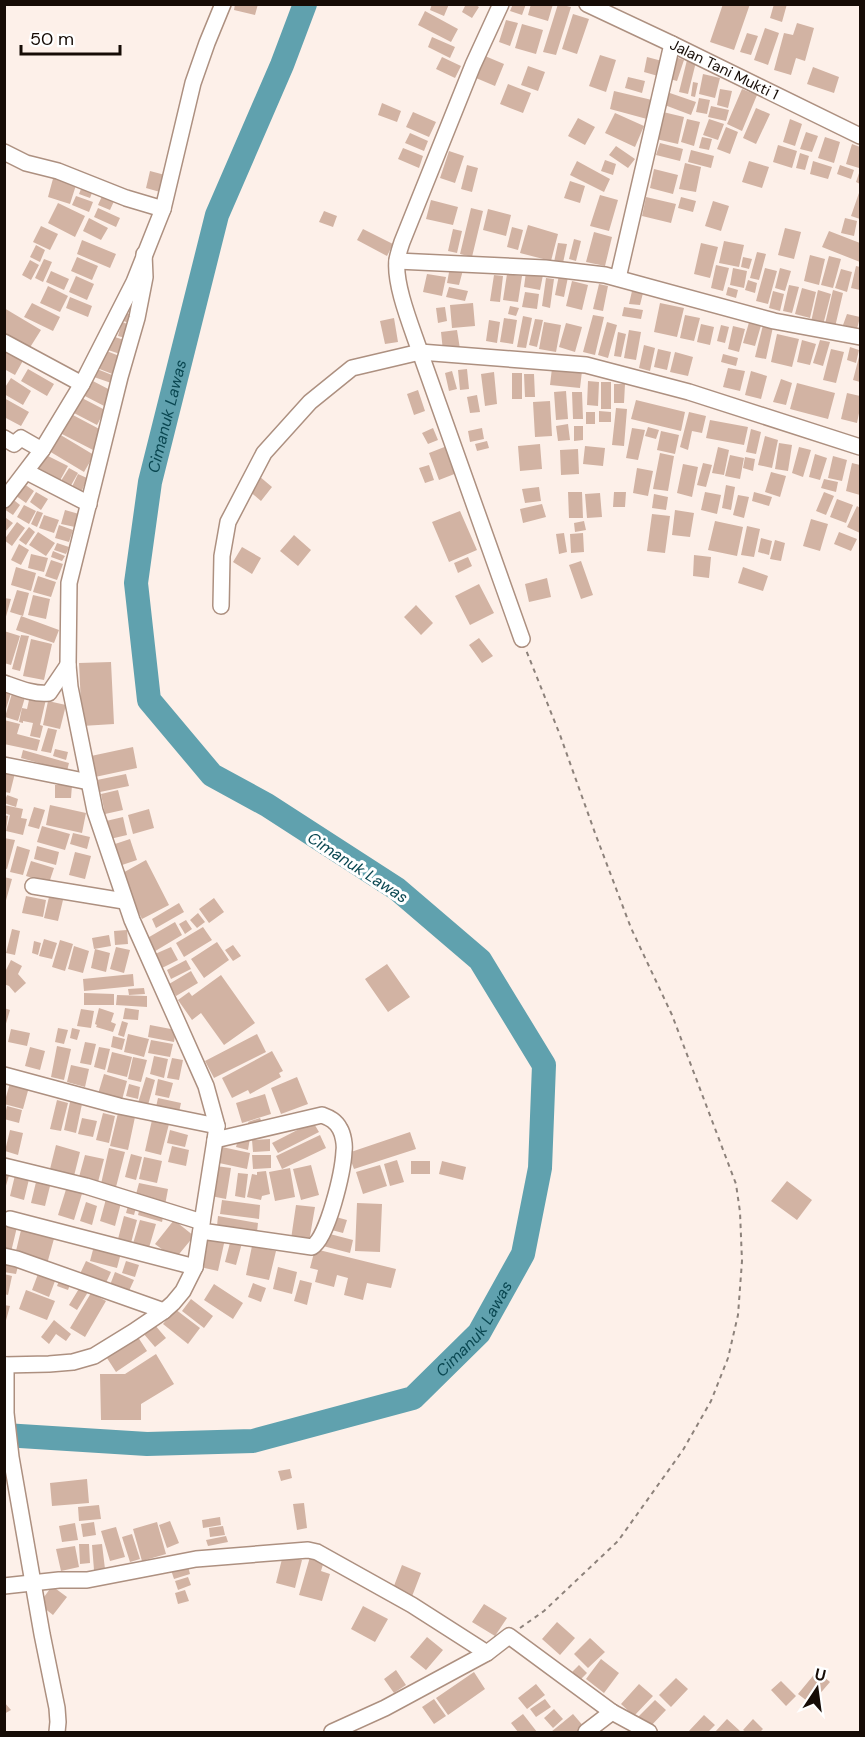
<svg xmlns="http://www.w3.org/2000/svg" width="865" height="1737" viewBox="0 0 865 1737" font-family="'DM Sans',sans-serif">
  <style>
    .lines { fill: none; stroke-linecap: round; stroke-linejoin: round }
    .river { stroke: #60a1ae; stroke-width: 24 }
    .building { fill: #d2b3a3 }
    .minor-casing { stroke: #ad9080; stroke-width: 18 }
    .path { stroke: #8d827b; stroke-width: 2; stroke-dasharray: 4.5 4.5; stroke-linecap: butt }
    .minor { stroke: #fff; stroke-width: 15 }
    .labels { text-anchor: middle; stroke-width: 6; stroke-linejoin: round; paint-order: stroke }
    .street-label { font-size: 15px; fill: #160c06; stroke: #fff }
    .water-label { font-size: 16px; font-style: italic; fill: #0a4751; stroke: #fff }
  </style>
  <rect width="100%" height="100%" fill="#fdf0e9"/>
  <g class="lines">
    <path class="river" id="s1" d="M4,1435L147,1444L253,1441L413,1398L479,1333L523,1254L540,1168L544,1065L480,960L397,889L267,805L212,775L149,700L136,583L150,482L217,215L282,65L305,4"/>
  </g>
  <path class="building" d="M235,4H258L255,15L234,10Z
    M432,4H449L444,16L430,10Z
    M466,4H474L479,7L472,18L462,12Z
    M513,4H526L522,15L510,11Z
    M531,4H553L548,21L528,15Z
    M558,4L571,7L556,55L543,52Z
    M723,4H750L734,50L710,42Z
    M774,4H787L782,22L770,18Z
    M425,11L458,29L451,42L418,25Z
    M573,14L589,19L577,54L562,49Z
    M506,20L518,23L510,46L499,42Z
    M797,23L814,28L805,61L796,58L791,75L774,70L784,33L793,35Z
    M522,24L543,30L536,54L515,48Z
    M765,28L779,33L768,65L754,60Z
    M747,33L758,36L751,55L740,52Z
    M432,37L455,47L450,58L428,47Z
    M600,55L616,60L606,92L589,86Z
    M485,56L504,64L495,86L476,78Z
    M673,56L684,60L677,81L666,78Z
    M442,57L461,66L455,78L436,69Z
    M647,57L662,61L658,76L644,72Z
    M687,60L696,62L688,94L679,92Z
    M528,66L545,72L538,91L521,85Z
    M813,67L839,77L834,93L807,84Z
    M703,74L720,78L715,98L699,94Z
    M628,77L645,81L642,93L625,88Z
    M693,82L698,83L695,97L691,96Z
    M508,84L531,93L523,113L500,104Z
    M720,89L732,91L728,108L717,105Z
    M742,89L757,95L742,131L727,124Z
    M614,91L652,100L647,119L610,109Z
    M667,92L696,102L691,115L662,104Z
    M699,98L710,100L707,114L696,112Z
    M382,103L401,111L397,122L378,115Z
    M711,106L729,110L726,121L708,117Z
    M756,108L770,114L756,144L743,138Z
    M413,112L436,122L429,137L406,127Z
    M663,112L684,117L678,144L656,139Z
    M615,113L644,126L635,147L605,133Z
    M578,118L595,127L585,145L568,136Z
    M687,119L700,122L694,146L681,142Z
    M709,119L724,124L718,140L703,135Z
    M790,119L802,124L795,146L783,142Z
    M726,127L738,132L730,154L717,149Z
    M806,132L818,136L812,152L800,149Z
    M410,133L428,141L424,151L405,143Z
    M702,137L712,139L709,150L699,148Z
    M825,137L840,142L834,163L818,158Z
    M660,143L683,149L680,161L656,155Z
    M852,144L860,147L859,168L846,164Z
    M778,145L797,151L792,168L773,162Z
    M616,146L635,159L628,168L609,155Z
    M403,148L423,156L419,168L398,159Z
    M691,150L714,156L711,168L688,162Z
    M449,151L464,156L455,183L440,178Z
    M800,153L809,156L805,170L796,168Z
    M605,160L616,164L613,175L601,171Z
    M577,161L610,179L604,192L570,175Z
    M749,161L769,167L762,188L742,182Z
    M813,161L832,167L828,179L810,174Z
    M685,163L701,167L696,192L679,189Z
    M467,165L478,168L472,192L461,189Z
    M840,165L854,170L851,179L837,174Z
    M654,169L678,175L673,194L650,188Z
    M860,170V184L856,182Z
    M150,171L165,175L160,192L146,188Z
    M54,175L77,182L70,204L48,197Z
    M570,181L585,186L580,203L564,198Z
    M81,189L92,193L90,198L79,194Z
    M860,190V219L851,216Z
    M103,194L115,199L110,210L98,205Z
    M600,195L618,200L609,231L590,226Z
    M76,196L93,202L89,212L72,205Z
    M646,197L676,204L671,223L642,216Z
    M681,197L696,201L693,212L678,208Z
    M431,200L458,207L453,225L426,219Z
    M713,201L729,206L721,231L705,226Z
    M58,203L85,216L75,237L48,223Z
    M98,208L120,218L116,227L94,217Z
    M471,208L483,211L472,257L460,254Z
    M488,209L511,215L506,236L483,230Z
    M324,211L337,216L333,227L319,222Z
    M89,218L108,228L101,240L83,231Z
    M845,218L857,221L854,236L841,233Z
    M528,225L558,234L551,261L520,253Z
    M41,226L58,234L50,250L33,242Z
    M512,227L523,230L518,250L507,247Z
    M785,228L801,232L794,259L778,255Z
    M363,229L393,244L387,256L357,240Z
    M453,229L462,231L457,253L448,251Z
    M829,231L860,243V262L822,247Z
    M594,232L612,237L605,266L586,262Z
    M574,239L581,241L576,261L569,259Z
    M82,240L116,254L110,268L77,254Z
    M724,241L744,245L739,267L719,263Z
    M558,243L567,244L563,263L554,262Z
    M701,243L718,247L710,278L694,274Z
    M36,245L45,250L40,262L30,257Z
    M757,252L766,254L759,280L750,278Z
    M810,255L825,259L819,285L804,281Z
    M829,256L841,259L833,288L821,285Z
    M77,257L98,266L92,280L71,271Z
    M743,257L752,259L749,269L741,267Z
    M44,259L52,262L43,282L35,278Z
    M30,260L39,265L31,280L22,275Z
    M716,265L729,268L723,291L711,288Z
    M856,266L860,267V290L851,288Z
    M450,267L463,270L459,285L447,283Z
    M733,268L747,271L744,288L730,285Z
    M765,268L777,271L768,304L756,301Z
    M780,268L791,271L785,291L775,288Z
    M841,269L852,272L847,292L835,288Z
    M51,271L69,279L64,290L46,282Z
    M526,272L543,275L540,290L524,287Z
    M427,274L446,277L442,296L423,292Z
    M507,274L522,276L518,302L503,300Z
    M494,275L503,276L500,302L490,301Z
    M559,275L568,277L564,297L555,295Z
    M76,276L94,284L87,300L69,292Z
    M546,278L554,279L550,308L542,306Z
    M748,280L757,283L755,293L745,290Z
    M572,281L588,285L582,310L566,306Z
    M599,284L608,286L603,311L593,309Z
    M789,285L799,287L792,313L783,311Z
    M48,286L68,296L60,312L40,303Z
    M449,287L468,291L465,301L446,297Z
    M728,287L738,290L736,298L726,295Z
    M802,288L816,292L810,318L795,314Z
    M818,290L831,294L823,325L811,322Z
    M833,290L843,293L835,327L825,324Z
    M632,291L643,293L640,305L629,304Z
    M773,291L784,294L780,311L769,308Z
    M525,292L539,294L537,309L522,307Z
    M70,297L92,306L88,317L66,308Z
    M32,303L60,317L53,331L24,317Z
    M473,303L475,326L452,328L450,305Z
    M660,303L684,308L677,337L654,332Z
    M510,306L519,308L516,316L508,314Z
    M445,307L447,321L438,323L436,308Z
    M624,307L643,310L641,319L622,316Z
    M4,308L41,330L29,349L4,334Z
    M126,313L136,316L133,324L123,321Z
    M847,314L860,317L857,329L843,325Z
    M593,315L604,317L595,355L583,352Z
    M685,315L700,318L694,341L680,338Z
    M523,316L532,318L526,348L517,347Z
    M394,318L398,342L385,344L380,321Z
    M504,318L517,320L513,344L500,342Z
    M535,319L543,320L537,347L529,345Z
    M750,319L762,322L755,346L743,343Z
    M489,320L500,322L497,343L486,341Z
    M122,322L133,326L129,339L118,336Z
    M544,322L561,325L556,352L539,349Z
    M607,322L617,325L608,358L598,355Z
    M566,323L582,327L575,352L559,347Z
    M701,324L714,327L710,345L697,342Z
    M721,325L729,327L725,343L717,341Z
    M763,325L773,327L766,359L755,357Z
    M733,326L745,329L739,352L728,349Z
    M457,330L460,349L443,351L441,332Z
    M629,330L641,332L636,360L624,358Z
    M618,332L626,334L621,357L614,356Z
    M777,334L799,339L792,367L771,362Z
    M112,336L127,341L123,355L108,350Z
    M802,340L816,344L810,365L797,362Z
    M820,340L830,342L823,366L813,363Z
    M644,345L655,348L650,371L639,368Z
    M4,346L25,357L15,375L4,369Z
    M850,347L859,350L856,363L847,360Z
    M658,349L671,352L667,370L654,367Z
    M831,349L844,352L836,383L823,380Z
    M104,350L122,357L115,375L97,368Z
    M675,352L693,357L688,376L670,372Z
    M860,353V382L853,380Z
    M723,354L738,358L736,366L721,362Z
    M552,368L582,371L580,388L550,385Z
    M728,368L745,371L740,391L723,387Z
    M28,369L54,384L47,396L21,381Z
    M97,369L117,377L114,384L94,377Z
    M467,369L469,389L460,390L458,370Z
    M452,371L457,389L449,391L445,373Z
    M751,371L767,376L761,399L745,395Z
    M494,372L497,404L485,406L481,374Z
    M512,373H522V399H512Z
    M524,374H534L535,397H525Z
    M11,378L31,391L23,405L4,394V389Z
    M89,379L116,393L108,408L81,394Z
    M781,379L792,383L786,405L773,402Z
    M588,381L599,382L598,406L587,405Z
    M601,382H611V409H601Z
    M797,383L835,393L828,419L790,409Z
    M614,384H625L624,403H614Z
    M418,390L425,411L414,415L407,394Z
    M566,391L568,419L556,420L554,392Z
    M572,392H582L583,419H573Z
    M847,393L860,396V408L857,423L841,419Z
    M477,395L480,412L470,413L467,397Z
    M4,398L29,412L21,426L4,417Z
    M82,398L105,410L97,425L74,413Z
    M636,400L685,412L681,431L631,419Z
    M550,401L552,436L535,437L533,402Z
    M616,408L627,409L624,446L612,445Z
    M599,411L611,412V422H599Z
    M586,412H595V424H586Z
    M689,412L706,416L702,433L692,431L688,450L680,447Z
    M71,414L105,432L95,451L60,433Z
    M710,420L748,427L744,445L706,438Z
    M568,424L570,440L558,441L556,426Z
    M574,426H583V440L574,441Z
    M648,427L659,430L656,439L645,436Z
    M433,428L438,440L428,444L422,433Z
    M482,428L484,439L470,442L468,431Z
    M632,428L645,430L638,460L626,458Z
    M751,429L761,432L756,454L746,452Z
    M661,431L679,435L675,454L657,450Z
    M59,434L94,455L84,472L49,451Z
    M765,436L778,440L772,468L758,465Z
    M487,441L489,448L477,451L475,444Z
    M779,443L792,445L788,471L775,469Z
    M540,444L542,469L520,471L518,446Z
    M447,446L457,473L439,480L429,453Z
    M585,446L605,448L603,466L583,464Z
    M718,447L729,450L724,475L712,473Z
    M799,447L811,450L803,477L792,473Z
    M578,449L579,474L561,475L560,450Z
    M660,453L674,456L668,491L653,489Z
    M44,454L68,466L58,484L35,472Z
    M815,454L827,458L820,480L809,477Z
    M730,455L744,458L740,479L725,476Z
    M833,456L847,460L842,481L828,478Z
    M745,457L755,459L753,471L743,468Z
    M703,463L712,465L706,487L697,485Z
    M852,463L860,465V495L846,491Z
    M683,464L698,467L692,497L677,493Z
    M429,465L434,480L425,483L419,468Z
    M69,468L78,473L69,489L59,484Z
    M637,468L653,471L648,496L633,493Z
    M771,472L786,476L780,497L765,492Z
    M78,474L87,478L81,493L71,489Z
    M259,476L272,487L261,501L248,490Z
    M824,479L838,482L836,492L821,488Z
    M20,481L34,491L26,503L12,493Z
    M726,485L735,487L731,510L722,508Z
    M539,487L541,501L525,503L522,489Z
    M36,492L48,499L41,510L30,502Z
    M568,492H582L583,518H569Z
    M614,492H626L625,507H613Z
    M705,492L721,495L717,514L701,510Z
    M754,492L772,497L769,506L752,501Z
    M824,492L834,496L826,515L816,511Z
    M600,493L602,517L587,518L585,494Z
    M654,494L668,497L666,510L652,508Z
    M738,495L749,497L744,518L733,515Z
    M10,497L20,505L13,515L4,509V505Z
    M837,499L853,505L846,523L830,517Z
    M542,504L546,517L523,523L520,509Z
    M24,505L36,511L29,524L17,517Z
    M857,506L860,508V533L847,527Z
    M65,510L79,514L75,527L61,524Z
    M675,510L694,513L690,537L672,535Z
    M37,511L43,513L37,527L31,524Z
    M460,511L477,550L449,562L432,522Z
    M652,514L670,516L665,553L647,551Z
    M44,515L59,520L54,533L39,528Z
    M6,518L13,523L4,533V520Z
    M811,519L828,524L820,551L803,546Z
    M584,521L586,530L575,532L574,523Z
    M715,521L743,527L737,556L708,550Z
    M17,522L25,528L12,546L4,540Z
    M59,525L73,530L69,542L55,538Z
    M747,526L760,529L754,557L741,555Z
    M29,527L35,532L26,545L19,540Z
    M38,532L55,543L46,556L29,545Z
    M839,532L857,539L851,551L834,544Z
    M564,533L567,552L559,554L556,534Z
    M583,533L584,552L571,553L570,534Z
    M294,535L311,550L298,566L280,551Z
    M761,538L772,541L769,555L758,552Z
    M775,540L785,543L781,561L770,559Z
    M57,543L69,547L66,554L54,550Z
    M19,544L29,550L21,565L11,560Z
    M242,547L261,558L252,574L233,562Z
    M53,551L65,556L62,561L51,557Z
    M31,554L48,558L44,572L28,568Z
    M694,555L711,557L709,578L693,576Z
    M468,557L472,566L458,573L454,563Z
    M51,560L63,564L57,580L45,576Z
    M581,561L593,595L581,599L569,565Z
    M16,567L36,573L31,591L11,585Z
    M743,567L768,576L763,591L738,583Z
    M38,576L56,582L51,597L33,592Z
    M547,578L551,597L529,602L525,584Z
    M479,584L494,613L470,625L455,596Z
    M17,590L29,593L23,616L10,612Z
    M33,595L50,599L46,619L28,615Z
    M4,598L11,599L5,620H4Z
    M416,605L433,623L421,635L404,617Z
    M21,616L59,630L54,643L16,630Z
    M4,631L20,636L11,665L4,663Z
    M21,635L29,636L20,671L12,669Z
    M479,638L493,656L482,663L469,645Z
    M31,639L52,644L44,680L23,676Z
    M111,662L114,724L82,726L79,663Z
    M4,684L13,687L5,712H4Z
    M13,690L26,694L18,721L5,717Z
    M31,691L47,695L40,725L43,726L40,738L30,736L33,723L23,721V723L19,722L22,708L27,709Z
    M48,701L66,705L60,729L43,725Z
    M4,720L20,724L17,734L40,740L37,751L4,744Z
    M48,728L57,730L51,753L41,751Z
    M133,747L137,768L95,777L91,756Z
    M55,749L68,752L66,760L53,756Z
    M23,750L69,763L67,771L21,758Z
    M5,770L15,773L10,793L5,792Z
    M126,774L129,786L100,792L97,780Z
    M55,785H72L71,798H55Z
    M118,790L123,810L105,814L101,794Z
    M7,795L18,799L16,807L4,803Z
    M4,805L23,809L21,818L27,819L23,835L6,831L10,815L4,813Z
    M50,805L86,813L82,833L46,825Z
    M34,807L45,810L39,829L28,826Z
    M149,809L154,828L133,834L128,815Z
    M4,815L8,816L6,830H4Z
    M123,817L127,835L110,839L106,821Z
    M42,826L70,834L65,850L37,842Z
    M73,833L90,837L87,849L70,844Z
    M4,838L15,840L7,869L4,868Z
    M130,839L137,860L119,866L112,845Z
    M17,846L30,850L23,875L10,872Z
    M37,846L59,852L56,865L34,859Z
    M75,852L91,856L85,879L69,875Z
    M146,860L169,905L142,919L119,875Z
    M31,861L54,868L49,883L26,876Z
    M4,877L12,879L5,904H4Z
    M26,896L46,900L43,917L22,913Z
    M49,897L63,900L58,921L44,918Z
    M214,898L224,912L209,923L199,909Z
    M179,903L184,912L156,928L152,919Z
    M198,913L205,922L197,928L190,920Z
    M186,920L192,929L185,934L179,924Z
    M175,922L182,935L152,953L144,940Z
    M203,927L212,940L184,957L176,943Z
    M12,929L20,931L15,955L6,953Z
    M127,930L128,944L115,945L114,931Z
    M109,935L111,946L94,949L92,938Z
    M44,939L57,943L52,959L39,956Z
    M60,940L73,944L65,971L52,967Z
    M34,941L41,943L38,955L32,953Z
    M217,942L229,960L204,978L191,959Z
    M233,945L241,956L233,961L225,950Z
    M74,946L89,951L83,973L68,969Z
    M116,947L130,950L124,973L110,969Z
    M171,947L178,960L162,968L155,954Z
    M95,949L110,953L106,972L91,968Z
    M11,960L22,966L18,974L26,983L15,993L9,986L4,984V974Z
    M186,960L191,969L171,979L167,970Z
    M387,964L410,997L388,1012L365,979Z
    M191,971L198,983L176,996L169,984Z
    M133,974L134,986L84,991L83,979Z
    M221,975L255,1023L224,1045L201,1013L192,1020L178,1000L189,992L192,996Z
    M144,988L145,994L129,995L128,989Z
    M84,993L114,994V1005H84Z
    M117,995L147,996V1007L116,1005Z
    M4,1008L10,1010L5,1027H4Z
    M99,1008L114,1013L111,1022L116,1024L113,1032L96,1027L97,1025L95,1024Z
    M125,1008L139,1010L138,1020L123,1019Z
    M81,1009L94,1011L91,1028L77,1026Z
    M122,1021L128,1023L124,1037L118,1035Z
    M150,1025L176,1030L174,1042L148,1037Z
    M58,1028L68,1030L64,1044L55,1042Z
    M72,1028L80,1030L77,1040L70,1038Z
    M11,1029L30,1033L27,1046L8,1042Z
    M128,1034L149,1039L144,1057L133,1054L134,1053L133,1054L124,1052Z
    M257,1034L266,1052L214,1078L205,1061Z
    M113,1036L125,1039L122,1050L111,1047Z
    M151,1040L173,1044L170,1057L148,1053Z
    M85,1042L96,1044L91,1065L80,1063Z
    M57,1046L71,1049L64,1080L51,1077Z
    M30,1047L45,1051L40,1070L25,1066Z
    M99,1047L110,1049L105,1070L94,1067Z
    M272,1051L283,1071L279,1073L281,1077L250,1094L248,1090L232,1098L222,1078Z
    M112,1052L132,1057L127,1077L107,1072Z
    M154,1056L168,1059L164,1078L150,1074Z
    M133,1057L147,1060L141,1082L128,1079Z
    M172,1058L183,1060L179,1080L167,1078Z
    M71,1065L89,1069L85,1087L67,1082Z
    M104,1074L127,1081L122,1100L98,1094Z
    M146,1077L155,1080L148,1105L138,1103Z
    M297,1077L308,1104L281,1114L271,1088Z
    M158,1079L173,1083L169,1098L155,1095Z
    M10,1083L29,1087L23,1109L4,1104Z
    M129,1084L140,1087L138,1099L126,1096Z
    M265,1094L271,1114L242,1123L236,1103Z
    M158,1098L181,1103L179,1112L156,1107Z
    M57,1100L68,1103L61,1131L50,1129Z
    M70,1102L82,1104L76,1133L64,1130Z
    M7,1106L22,1110L19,1123L4,1119Z
    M103,1113L115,1116L109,1143L96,1140Z
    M118,1113L135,1117L128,1150L110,1146Z
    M82,1118L97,1121L93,1137L78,1134Z
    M260,1118L264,1127L252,1132L248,1122Z
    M152,1120L169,1124L161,1155L145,1151Z
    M313,1122L319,1132L278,1153L272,1143Z
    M10,1130L23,1133L18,1155L5,1151Z
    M170,1130L188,1135L185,1147L167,1143Z
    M410,1132L416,1149L354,1169L348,1153Z
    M320,1135L326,1148L282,1169L276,1156Z
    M239,1136L250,1138L248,1150L236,1147Z
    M270,1139V1151L253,1152L252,1140Z
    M56,1145L80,1152L74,1176L50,1169Z
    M172,1146L189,1150L186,1166L168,1162Z
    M222,1147L250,1153L247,1169L219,1163Z
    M109,1148L125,1152L116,1187L101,1184Z
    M131,1154L142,1157L136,1180L125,1177Z
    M85,1155L104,1159L98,1182L79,1177Z
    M252,1155H271V1168L253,1169Z
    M144,1157L162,1161L157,1183L139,1179Z
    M397,1160L404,1182L390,1186L384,1164Z
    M411,1161H430V1174H411Z
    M442,1161L466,1167L463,1180L439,1174Z
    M311,1165L319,1195L301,1200L293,1169Z
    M380,1165L387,1186L363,1194L356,1172Z
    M216,1166L231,1168L226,1199L211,1196Z
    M290,1168L295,1197L275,1201L269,1172Z
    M4,1171L10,1172L5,1189H4Z
    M16,1171L30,1175L24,1200L10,1196Z
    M266,1171L270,1194L262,1196L261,1200L247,1197L252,1174L257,1175V1172Z
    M238,1173L248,1174L245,1198L235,1196Z
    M787,1181L812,1200L797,1220L771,1201Z
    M36,1182L50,1186L45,1206L31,1203Z
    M68,1183L84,1187L74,1220L58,1215Z
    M139,1183L168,1189L165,1205L135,1198Z
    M106,1199L121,1203L115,1226L100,1221Z
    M222,1200L260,1205L259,1219L220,1214Z
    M86,1202L97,1206L92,1225L80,1221Z
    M129,1202L137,1204L134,1215L126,1213Z
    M357,1203L382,1204L380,1252L355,1251Z
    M296,1205L315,1207L309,1242L291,1239Z
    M140,1207L164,1213L162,1222L138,1215Z
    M124,1216L137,1220L131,1243L118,1239Z
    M218,1216L258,1223L257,1232L217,1226Z
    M332,1216L347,1220L343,1233L328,1229Z
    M140,1220L156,1224L148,1251L132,1247Z
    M174,1220L194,1236L175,1259L155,1244Z
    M4,1223L17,1227L11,1252L4,1250Z
    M22,1226L55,1235L47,1264L15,1255Z
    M326,1233L353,1240L350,1253L323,1246Z
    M207,1235L225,1239L218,1271L200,1267Z
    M231,1239L242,1243L236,1265L225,1262Z
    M94,1246L121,1253L117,1268L90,1261Z
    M252,1246L276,1251L269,1280L246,1275Z
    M315,1249L396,1269L391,1288L367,1283L363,1300L344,1295L348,1278L337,1275L334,1287L315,1282L318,1270L310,1268Z
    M4,1258L19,1262L16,1274L4,1272Z
    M86,1261L111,1272L104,1287L79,1276Z
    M126,1261L139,1265L135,1277L122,1273Z
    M278,1267L297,1272L292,1294L273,1289Z
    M115,1272L134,1280L128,1293L110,1285Z
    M4,1274L12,1276L8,1295L4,1294Z
    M38,1274L55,1281L49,1297L32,1290Z
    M60,1278L71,1282L68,1290L57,1286Z
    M300,1280L312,1283L307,1305L294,1301Z
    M253,1283L266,1288L261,1302L248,1297Z
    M214,1284L243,1303L233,1319L204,1300Z
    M80,1287L88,1292L77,1310L69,1305Z
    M26,1290L55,1301L47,1320L19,1309Z
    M91,1293L106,1301L85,1337L70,1328Z
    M191,1299L213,1316L204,1328L182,1311Z
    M4,1305L10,1306L5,1324L4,1323Z
    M175,1309L200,1328L188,1344L163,1324Z
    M54,1320L71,1334L66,1341L56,1334L49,1344L41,1337Z
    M154,1324L166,1338L155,1347L143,1333Z
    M136,1334L147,1351L116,1372L105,1355Z
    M156,1354L174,1384L141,1404V1420H101L100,1374H125Z
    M290,1469L292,1478L281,1481L278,1471Z
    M87,1479L89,1503L52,1506L50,1483Z
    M304,1503L307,1528L297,1530L293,1504Z
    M99,1505L101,1519L79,1521L78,1507Z
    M220,1517L221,1525L203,1528L202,1520Z
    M170,1521L179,1543L167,1548L159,1525Z
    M94,1522L96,1535L83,1537L81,1524Z
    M157,1522L166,1554L142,1561L133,1529Z
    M75,1523L78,1540L62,1542L59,1526Z
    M223,1526L225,1535L210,1537L209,1528Z
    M116,1527L125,1557L110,1561L101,1531Z
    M132,1534L140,1559L130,1562L122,1537Z
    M226,1536L228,1542L208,1546L206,1540Z
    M79,1544H89L90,1563L80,1564Z
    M102,1544L105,1569L94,1570L92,1545Z
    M75,1546L79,1567L61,1571L56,1549Z
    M283,1555L302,1560L295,1588L276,1583Z
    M310,1557L324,1561L321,1571L330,1574L322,1601L299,1595Z
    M187,1562L190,1574L174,1579L170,1567Z
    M402,1565L421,1573L411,1599L392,1591Z
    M188,1577L191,1585L178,1590L175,1581Z
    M52,1586L67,1597L53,1615L39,1604Z
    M185,1590L189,1601L178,1604L175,1593Z
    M484,1604L507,1618L495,1636L472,1622Z
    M363,1606L388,1619L375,1642L351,1629Z
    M557,1622L575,1638L560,1655L542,1639Z
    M427,1637L443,1650L426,1670L410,1657Z
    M590,1638L605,1652L588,1668L574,1654Z
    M601,1659L619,1673L604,1693L586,1679Z
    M579,1665L587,1673L580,1680L572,1672Z
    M396,1670L406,1685L394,1693L384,1679Z
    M817,1671L830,1682L811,1704L798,1694Z
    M474,1672L485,1689L448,1715L436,1698Z
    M676,1678L688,1689L671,1707L659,1695Z
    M781,1681L796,1696L786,1706L771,1690Z
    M536,1684L545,1695L527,1709L518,1698Z
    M639,1684L653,1696L634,1716L621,1704Z
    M434,1699L446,1716L434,1724L422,1707Z
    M545,1699L551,1707L536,1717L530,1709Z
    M655,1700L666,1710L649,1728L638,1717Z
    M4,1702L11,1710L4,1714Z
    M554,1709L563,1719L553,1728L544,1718Z
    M523,1714L537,1732H518L511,1723Z
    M573,1714L585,1728L579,1732H551Z
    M704,1715L715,1725L708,1732H688Z
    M727,1719L740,1731L739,1732H715Z
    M753,1719L763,1729L760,1732H746L743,1730Z"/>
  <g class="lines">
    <defs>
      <g id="minor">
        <path d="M501,4L473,65L402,242C400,248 398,254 397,260C394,285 412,328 420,352L522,639"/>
        <path id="s2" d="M587,4L672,44L860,136"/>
        <path d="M4,152L26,163L58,171L126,198L163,209"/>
        <path d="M397,261L545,268L605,275L774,321L860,337"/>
        <path d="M618,278L672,44"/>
        <path d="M4,342L82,384"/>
        <path d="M4,438L14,444L21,438L42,450"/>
        <path d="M27,472L89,504"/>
        <path d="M4,500L42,450L82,384L134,282L163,209L193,83L207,43L223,4"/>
        <path d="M221,606L222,556L228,522L264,453L310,402L352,368L420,352L586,365L689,392L860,447"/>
        <path d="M4,683C18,688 35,695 49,693L68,665"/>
        <path d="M4,765L89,782"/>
        <path d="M33,886L124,901"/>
        <path d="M4,1075L119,1106L217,1126"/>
        <path d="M4,1166L86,1186L202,1222"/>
        <path d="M10,1219L195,1267"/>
        <path d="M201,1231L312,1247C328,1237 343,1172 344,1151C345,1145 343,1134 340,1129C336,1121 330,1118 322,1115L215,1140"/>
        <path d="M4,1256L17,1259L164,1311"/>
        <path d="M4,1365L49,1364L73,1362L94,1356L133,1332L164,1311L173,1303L183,1291L195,1267L215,1140L217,1126L206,1086L132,920L95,811L70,687L68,665L69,583L120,377L137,318L145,277L144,254"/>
        <path d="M6,1365V1413L11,1457L42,1634L57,1708L58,1722L57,1732"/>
        <path d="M4,1586L59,1580H87L196,1559L308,1550L317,1552L412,1605L487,1653"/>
        <path d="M332,1732L385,1708L487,1653L509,1636L612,1712L649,1732"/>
        <path d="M586,1732L612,1712"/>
      </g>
    </defs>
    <use href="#minor" class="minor-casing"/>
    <path class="path" d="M520,1628L544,1611L618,1541L683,1450L711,1401L728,1358L738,1315L742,1261L740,1212L736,1184L672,1015L631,928L595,833L560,735L526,650"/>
    <use href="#minor" class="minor"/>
  </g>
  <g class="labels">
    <g class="street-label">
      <text dy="5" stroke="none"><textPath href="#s2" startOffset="152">Jalan Tani Mukti 1</textPath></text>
    </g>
    <g class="water-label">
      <text dy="6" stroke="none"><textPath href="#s1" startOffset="1624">Cimanuk Lawas</textPath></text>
      <text transform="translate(358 867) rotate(33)" y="6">Cimanuk Lawas</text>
      <text dy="6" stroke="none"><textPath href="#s1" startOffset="508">Cimanuk Lawas</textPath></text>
    </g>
  </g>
  <rect width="865" height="1737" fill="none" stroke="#160c06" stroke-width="12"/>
  <g transform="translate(817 1689) rotate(13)" stroke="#ffffff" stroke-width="4.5" paint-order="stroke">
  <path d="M0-4.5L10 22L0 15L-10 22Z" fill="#160c06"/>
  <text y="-9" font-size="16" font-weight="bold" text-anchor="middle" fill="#160c06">U</text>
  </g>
  <path d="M21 45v9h99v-9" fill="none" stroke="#160c06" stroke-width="3"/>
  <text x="30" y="45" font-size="18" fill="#160c06" stroke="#ffffff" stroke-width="4.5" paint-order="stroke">50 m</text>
</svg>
